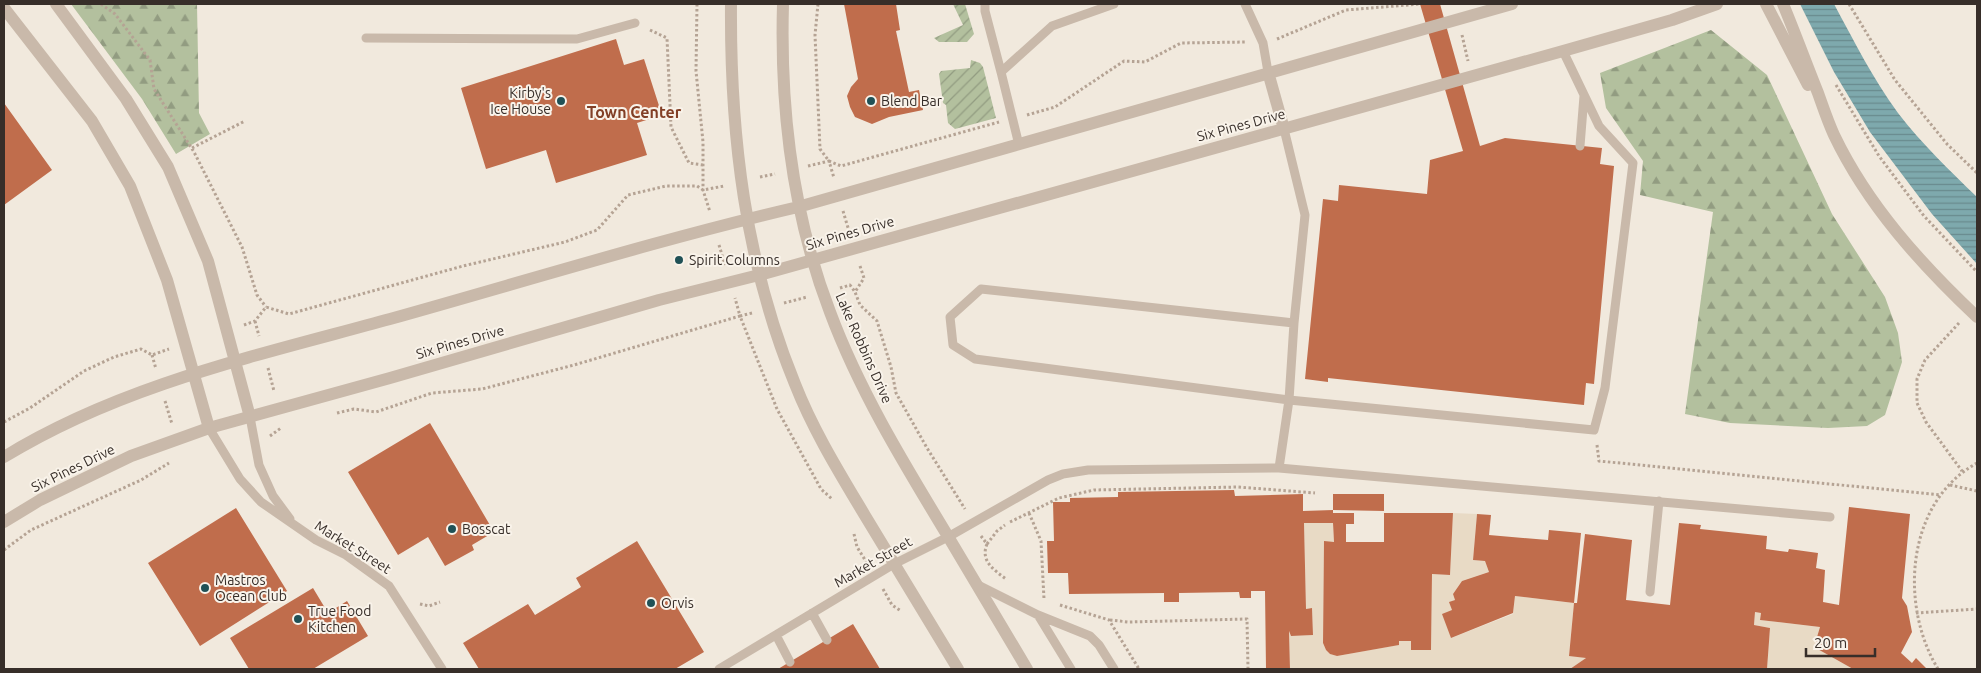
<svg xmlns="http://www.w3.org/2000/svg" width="1981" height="673" viewBox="0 0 1981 673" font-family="Ubuntu,sans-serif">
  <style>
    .forest { fill: url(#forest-firs) }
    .garden { fill: url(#garden-furrows) }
    .plaza { fill: #e8dac5 }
    .water { fill: url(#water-rules) }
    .building { fill: #c06d4c }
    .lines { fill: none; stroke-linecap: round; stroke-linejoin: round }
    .path { stroke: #b5a394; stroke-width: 3; stroke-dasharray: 2.5 2.5; stroke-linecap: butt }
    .service { stroke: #c9b9aa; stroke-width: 9 }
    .pedestrian { stroke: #c9b9aa; stroke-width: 12 }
    .tertiary { stroke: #c9b9aa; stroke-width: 12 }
    .poi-dot { fill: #205156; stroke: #f9f3ea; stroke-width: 2 }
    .labels { text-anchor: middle; stroke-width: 4; stroke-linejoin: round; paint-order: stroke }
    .poi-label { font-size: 14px; fill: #372e29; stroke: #f9f3ea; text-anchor: start }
    .street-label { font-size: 14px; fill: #372e29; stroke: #f9f3ea }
    .quarter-label { font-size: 16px; font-weight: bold; fill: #823f26; stroke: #f9f3ea }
  </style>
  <defs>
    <pattern id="forest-firs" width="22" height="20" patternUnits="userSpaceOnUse" patternTransform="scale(1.25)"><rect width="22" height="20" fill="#b3c09e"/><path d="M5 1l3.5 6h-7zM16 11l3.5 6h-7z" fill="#929c81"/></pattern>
    <pattern id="garden-furrows" width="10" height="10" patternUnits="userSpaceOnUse" patternTransform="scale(1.25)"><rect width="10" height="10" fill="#b3c09e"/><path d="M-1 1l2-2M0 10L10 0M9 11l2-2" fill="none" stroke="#929c81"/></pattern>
    <pattern id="water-rules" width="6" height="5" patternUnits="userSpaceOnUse" patternTransform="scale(1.25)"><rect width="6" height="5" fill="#7ea9ad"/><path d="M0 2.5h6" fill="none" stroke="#688a8d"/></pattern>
  </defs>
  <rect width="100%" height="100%" fill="#f1e9dd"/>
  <path class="forest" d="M71,4H197L199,113L210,134L176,154L142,99Z
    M1711,30L1767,75L1832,214L1885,297L1898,333L1902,362L1885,415L1867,426L1828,428L1730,423L1685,414L1713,212L1640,195L1643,161L1606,108L1600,73Z"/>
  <path class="garden" d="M953,4H965L974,34L967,42H939L934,38L963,25Z
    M971,60L980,63L983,67L996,118L955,129L948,123L946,105L943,103L939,74L941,71L970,68Z"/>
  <path class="plaza" d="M1453,513L1477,514L1473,560L1485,561L1489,572L1462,581L1453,594L1455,600L1450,602L1452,610L1451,638L1513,614L1515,596L1574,603L1569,655L1586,658L1570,669H1290L1289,631L1291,636L1313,635L1312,608L1306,609L1304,523H1333L1334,542H1324L1323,643L1326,650L1330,654L1337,656L1398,645L1399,641H1411V650H1431L1432,574L1450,575Z
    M1755,612L1761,613L1760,620L1820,627L1814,647L1853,669H1767L1770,628L1754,625Z"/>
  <path class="water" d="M1800,4H1834C1854,41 1873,79 1898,113C1922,144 1949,170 1977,197V264L1932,214L1870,132L1834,72Z"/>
  <path class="building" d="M844,4H896L900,30L896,31L909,92L919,90L923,110L889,117L872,124L855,117L850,107L847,96L851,87L858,79Z
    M1420,4H1440L1480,146L1505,138L1602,148L1600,164L1614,166L1594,384L1586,383L1584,405L1328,378V382L1305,379L1323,199L1338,201L1339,185L1427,194L1430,160L1463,151Z
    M616,39L624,65L644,59L662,115L637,123L647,155L556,183L546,150L486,169L461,88Z
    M4,103L52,170L4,205Z
    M430,423L494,532L472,545L474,550L445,566L428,537L398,555L348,472Z
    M1234,490L1235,496L1303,494V511L1333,510V513H1354V524H1346V542H1384V513H1453L1450,575L1432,574L1431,650H1411V641H1399V645L1337,656L1330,654L1326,650L1323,643L1324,541L1334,542L1333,523H1304L1306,609L1312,608L1313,635L1291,636L1289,631L1290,669H1266L1265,591H1251V598H1240L1239,592L1179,593V602H1164V593L1069,594L1068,573H1048L1047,541H1054L1053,502H1070V498L1118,497V492Z
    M1333,494H1384V511L1333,510Z
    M1849,507L1910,514L1902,598L1907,606L1912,632L1901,653L1912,663L1916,658L1927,669H1853L1814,647L1820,627L1760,620L1761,613L1755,612L1754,625L1770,628L1767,669H1570L1586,658L1569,656L1574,603H1577L1585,534L1632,540L1626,600L1670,605L1679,523L1701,525L1700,529L1767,536L1766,549L1788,552L1789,549L1818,553L1816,568L1825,570L1823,602L1839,605Z
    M236,508L287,591L200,646L148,563Z
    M1477,514L1491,515L1489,535L1548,540L1549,530L1581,533L1574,603L1515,596L1513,613L1451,638L1442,614L1452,610L1449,602L1455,600L1453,594L1462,581L1489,572L1485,561L1473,560Z
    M637,541L704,652L675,669H479L463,643L528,604L535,615L581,587L576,578Z
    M313,588L328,613L347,601L368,636L313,669H249L230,638Z
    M853,624L880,669H778Z"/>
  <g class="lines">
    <path class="path" d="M101,4L115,14L150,60L154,89L194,152L242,247L257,295L266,307
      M697,4L696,71L703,142V190L710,212
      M818,4L815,35L820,149L829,161L841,166L999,122
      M1849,4L1895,80L1947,144L1977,173
      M650,30L667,38L671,127L689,163L703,165
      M1462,35L1468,61
      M1277,39L1346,10L1420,4
      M1836,85L1879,156L1924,216L1977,272
      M1027,115L1055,107L1124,61L1145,62L1181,43L1246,42
      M192,148L245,121
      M808,166L829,161L834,178
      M760,177L775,174
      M843,211L849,231
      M719,245L725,265
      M860,266L864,278L855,292L860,305L877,321L891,367L896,393L927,448L965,509
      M840,288L850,285L855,292
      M784,303L807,297
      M752,313L740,316L777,409L821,489L832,499
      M255,321L259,336
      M1959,323L1925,360L1917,379V403L1926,422L1962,471
      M244,325L255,321L266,307L289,314L463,266L565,242L597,230L628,195L666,186H697L703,190L724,186
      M152,355L156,369
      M268,368L274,391
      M165,401L172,424
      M337,413L354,409L376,412L432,393L482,389L574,365L740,316L735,298
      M4,422L30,408L84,371L114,357L141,349L152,355L169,349
      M270,436L281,428
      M1597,445L1599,461L1941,495
      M1950,485L1977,491
      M1029,513L1041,541L1044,599
      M1010,522L1059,498L1094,490L1238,487L1315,493
      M854,534L857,547L867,563
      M981,536L987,544C980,561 994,570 1006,579
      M987,544L997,531L1005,525
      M4,550L31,530L141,480L169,463
      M883,589L892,605L901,611
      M420,604L429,606L440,602
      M1060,605L1109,620L1139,669
      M1916,613L1977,609
      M1110,620L1128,622L1247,619L1248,669
      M1938,669C1899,605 1906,502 1977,463"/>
    <path class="service" d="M985,4V11L1001,72
      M1245,4L1263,43L1268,72
      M366,38L577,39L635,23
      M1284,129L1305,215L1294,323L981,289L950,317L953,345L975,359L1289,400L1594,430L1605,388L1633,163L1599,126L1563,51
      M1019,145L1001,72L1052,26L1114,4
      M1580,146L1584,96
      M250,417L259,465L273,496L290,519
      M209,428L240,479L261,502L316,540L346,555L389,586L442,669
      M1279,468L1830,517
      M978,585L1038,615L1090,636L1099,645L1114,669
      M1650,592L1659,501
      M812,613L827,640
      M1038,615L1071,669
      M776,635L790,662
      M719,669L894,564L948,537L1048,480L1063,474L1088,470L1279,468L1289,400L1294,323"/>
    <path class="pedestrian" d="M1766,4L1808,85
      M1783,4C1795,33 1806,63 1818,93C1823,107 1828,122 1834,135C1868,206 1921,264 1977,317"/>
    <path class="tertiary" d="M56,4L126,99L168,167L208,261L250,417
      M731,4C730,135 745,262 795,384C813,430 839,472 864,514C895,566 927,617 958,669
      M783,4C780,109 792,213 830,312C859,390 903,462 946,533C973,578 1000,624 1027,669
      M4,8L92,121L130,186L167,280L209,428
      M1268,72L1284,129
      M4,457C121,385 259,355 390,319C526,281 661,239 798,207L1512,4
      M4,522L40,500L131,456L209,428L390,378L659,300L759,275L1563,51L1672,20L1717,4"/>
  </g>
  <g class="poi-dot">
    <circle cx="561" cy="101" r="5"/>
    <circle cx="871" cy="101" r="5"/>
    <circle cx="679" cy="260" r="5"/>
    <circle cx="452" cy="529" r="5"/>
    <circle cx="205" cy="588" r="5"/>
    <circle cx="651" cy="603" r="5"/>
    <circle cx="298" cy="619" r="5"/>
  </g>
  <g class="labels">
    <g class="poi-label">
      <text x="551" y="98" text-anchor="end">Kirby's<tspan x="551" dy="16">Ice House</tspan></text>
      <text x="881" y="106">Blend Bar</text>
      <text x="689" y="265">Spirit Columns</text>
      <text x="462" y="534">Bosscat</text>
      <text x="215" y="585">Mastros<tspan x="215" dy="16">Ocean Club</tspan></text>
      <text x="661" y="608">Orvis</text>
      <text x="308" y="616">True Food<tspan x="308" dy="16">Kitchen</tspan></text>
    </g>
    <g class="street-label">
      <text transform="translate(1241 125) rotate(-15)" y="5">Six Pines Drive</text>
      <text transform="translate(850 233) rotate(-16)" y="5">Six Pines Drive</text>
      <text transform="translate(460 342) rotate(-16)" y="5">Six Pines Drive</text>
      <text transform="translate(864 348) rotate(66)" y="5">Lake Robbins Drive</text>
      <text transform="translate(73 468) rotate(-26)" y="5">Six Pines Drive</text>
      <text transform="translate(353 547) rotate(32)" y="5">Market Street</text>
      <text transform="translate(873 562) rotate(-30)" y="5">Market Street</text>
    </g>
    <g class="quarter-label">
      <text x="634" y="118">Town Center</text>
    </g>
  </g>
  <rect width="1981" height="673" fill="none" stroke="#372e29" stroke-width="10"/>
  <path d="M1806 648v8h69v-8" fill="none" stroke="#372e29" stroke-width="2.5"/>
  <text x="1814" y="648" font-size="15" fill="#372e29" stroke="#f9f3ea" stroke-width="4" paint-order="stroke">20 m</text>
</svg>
